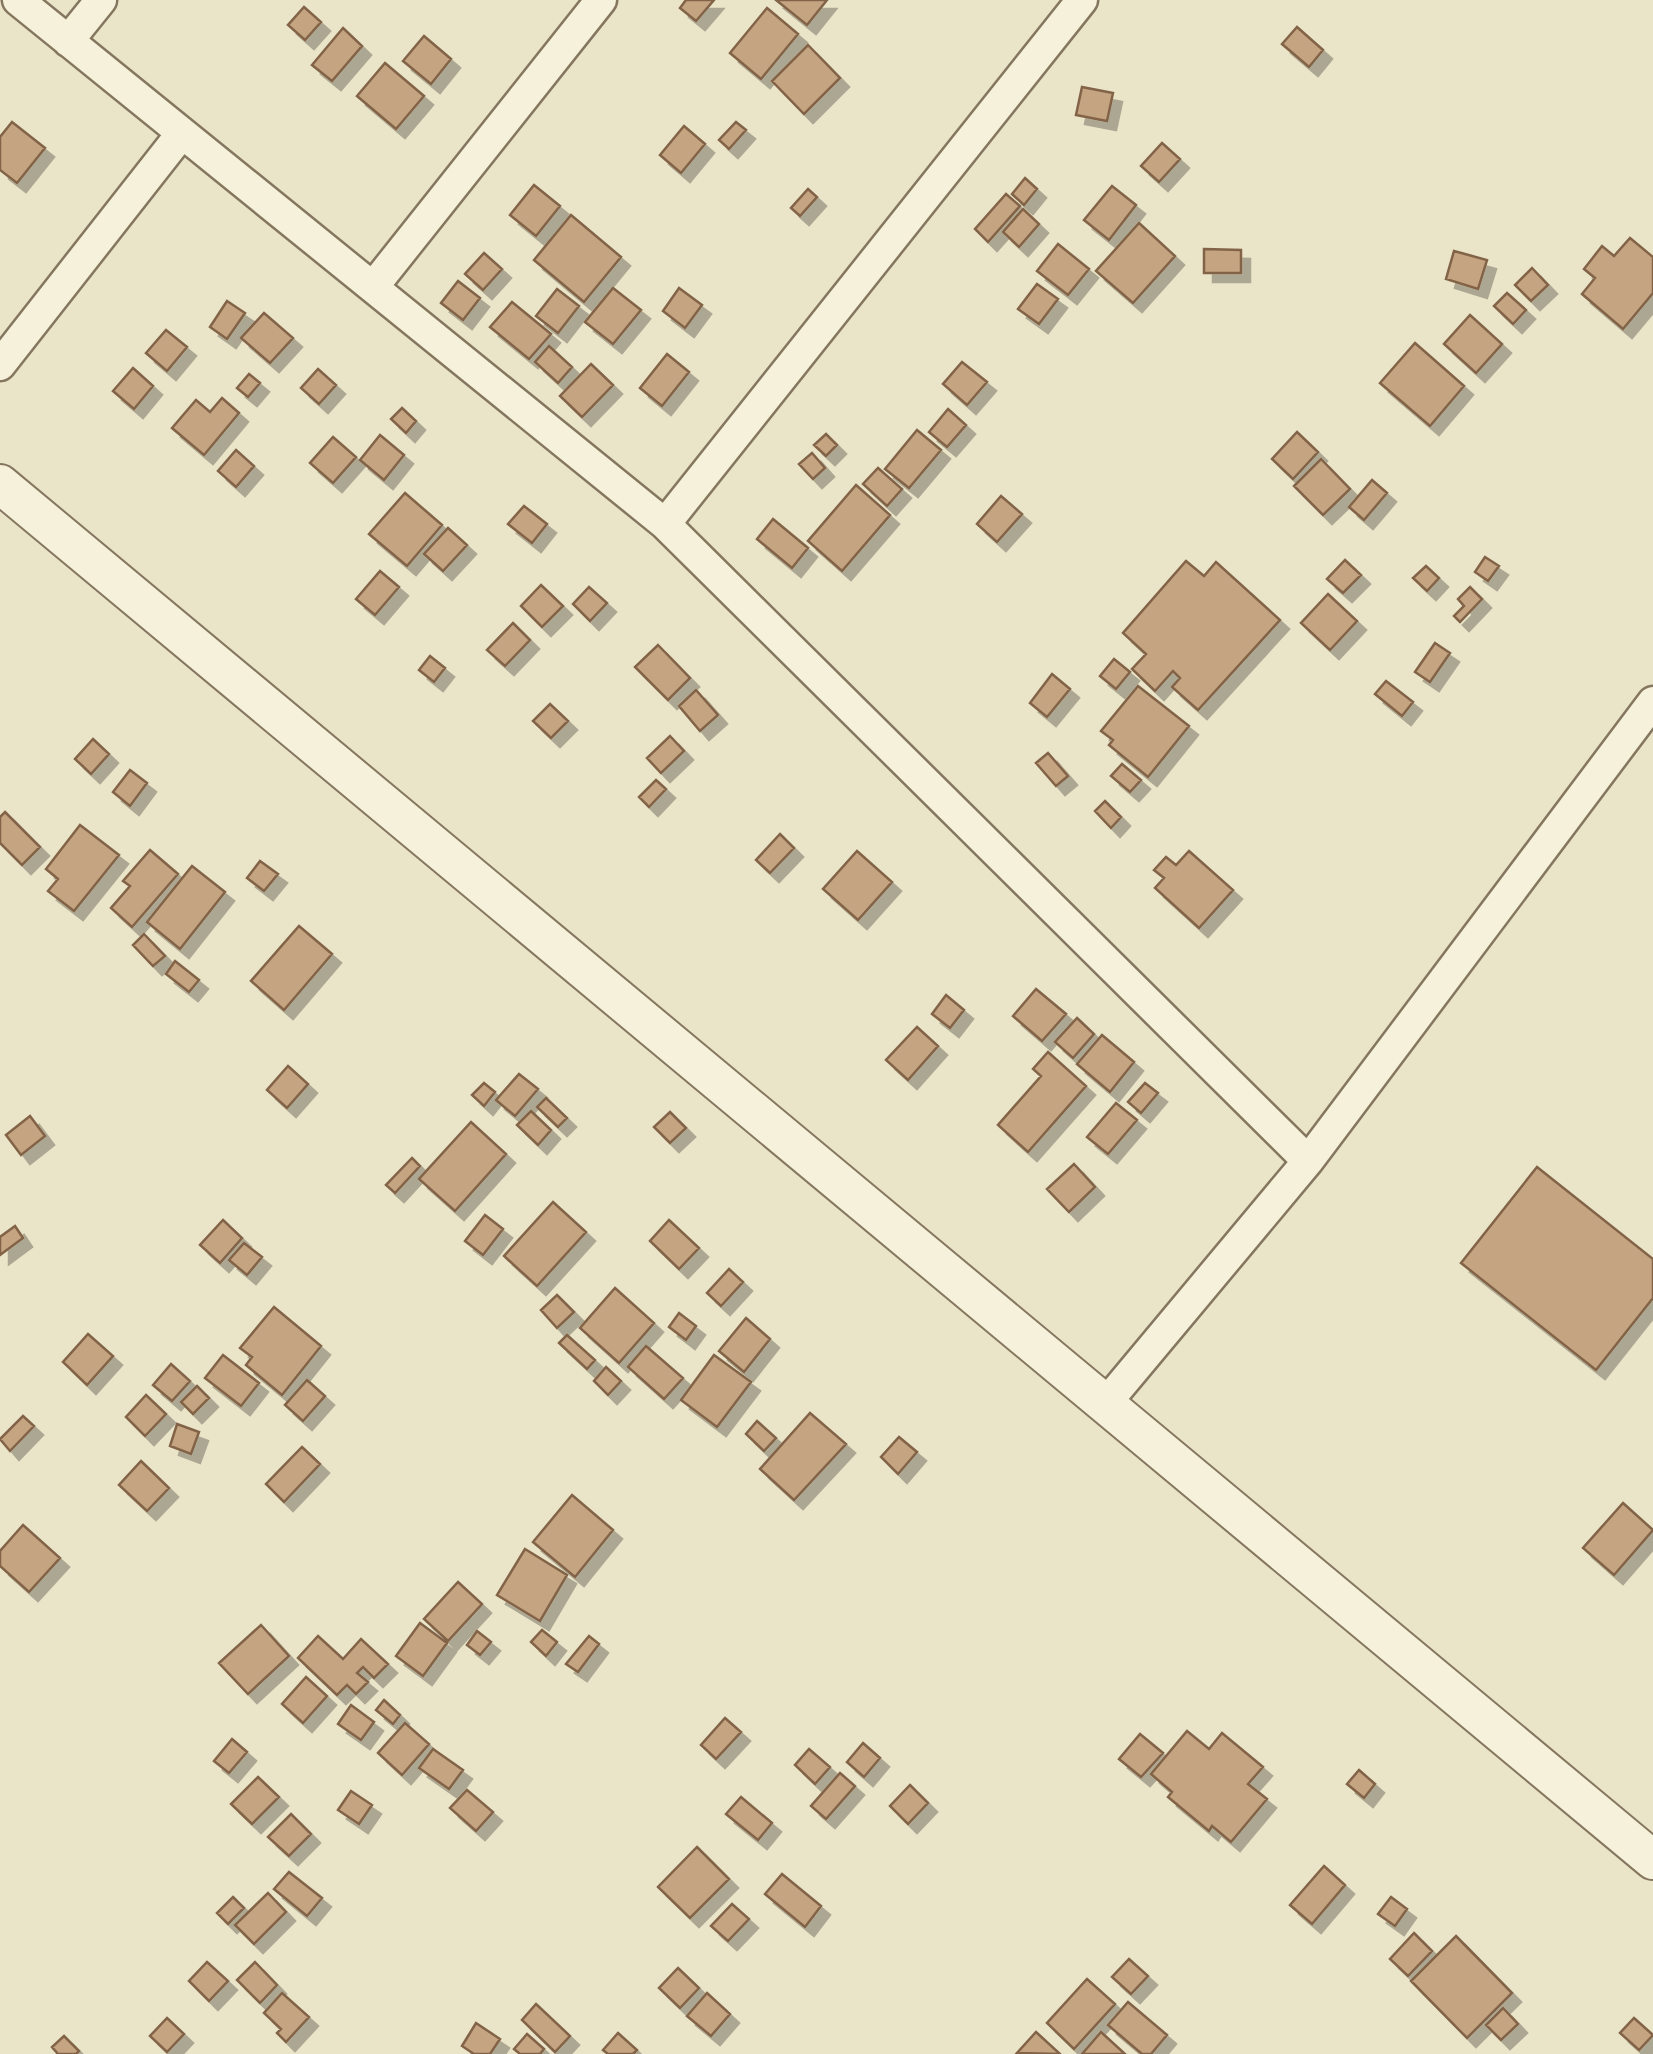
<svg xmlns="http://www.w3.org/2000/svg" width="1653" height="2054" viewBox="0 0 1653 2054" font-family="Lora,serif">
  <style>
    .building { fill: #c5a481; stroke: #826447; stroke-width: 2.5; filter: url(#shadow) }
    .lines { fill: none; stroke-linecap: round; stroke-linejoin: round }
    .minor-casing { stroke: #85775f; stroke-width: 35 }
    .tertiary-casing { stroke: #85775f; stroke-width: 42 }
    .minor { stroke: #f6f1da; stroke-width: 30 }
    .tertiary { stroke: #f6f1da; stroke-width: 38 }
  </style>
  <defs>
    <filter id="shadow"><feDropShadow dx="9" dy="9" stdDeviation="0" flood-color="#0004"/></filter>
  </defs>
  <rect width="100%" height="100%" fill="#eae4c8"/>
  <path class="building" d="M686,0H714L696,21L680,8Z
    M776,0H827L807,25Z
    M304,7L321,22L305,40L288,25Z
    M767,8L798,34L761,79L730,53Z
    M1297,27L1323,50L1309,67L1282,44Z
    M343,28L362,46L332,81L312,65Z
    M424,36L451,59L431,84L403,61Z
    M808,45L840,78L804,114L772,81Z
    M385,63L424,96L396,129L357,96Z
    M1082,87L1113,93L1107,121L1076,115Z
    M12,122L45,148L17,183L0,170V137Z
    M736,122L746,130L729,149L719,140Z
    M684,126L705,144L681,173L660,155Z
    M1162,143L1180,159L1159,182L1141,166Z
    M1025,178L1037,189L1024,205L1012,194Z
    M534,185L560,206L536,236L510,215Z
    M1112,186L1136,205L1109,240L1084,220Z
    M808,189L817,197L800,216L791,208Z
    M1006,194L1020,206L988,242L975,229Z
    M1023,209L1039,224L1019,247L1003,232Z
    M571,215L621,257L584,302L534,260Z
    M1139,223L1175,256L1133,303L1096,271Z
    M1630,238L1653,257V293L1623,329L1582,294L1595,278L1584,269L1602,246L1614,256Z
    M1058,244L1089,269L1068,295L1037,271Z
    M1204,249L1241,250V273H1204Z
    M1454,251L1487,260L1478,289L1446,279Z
    M484,253L502,269L483,290L465,274Z
    M1532,268L1548,285L1531,301L1515,285Z
    M458,281L480,298L463,320L441,303Z
    M1037,284L1058,299L1039,324L1018,309Z
    M613,288L641,310L613,344L585,322Z
    M679,288L702,305L685,328L663,311Z
    M557,289L579,306L558,333L536,316Z
    M1507,293L1526,310L1513,324L1494,306Z
    M227,301L245,313L227,339L210,327Z
    M512,302L551,334L529,359L490,327Z
    M264,313L293,338L270,363L241,338Z
    M1470,315L1502,344L1476,373L1444,344Z
    M166,330L187,347L167,371L146,353Z
    M1415,343L1464,386L1430,426L1380,383Z
    M549,346L572,367L558,383L535,362Z
    M667,354L689,372L662,406L640,388Z
    M962,362L987,382L967,405L943,384Z
    M591,364L613,385L582,417L560,396Z
    M133,368L153,386L134,409L113,391Z
    M318,369L336,385L319,404L301,388Z
    M249,374L260,383L248,397L237,388Z
    M222,398L239,413L204,455L172,428L196,400L210,412Z
    M402,408L416,421L406,433L391,419Z
    M948,409L966,425L947,447L929,432Z
    M917,430L941,450L909,488L885,469Z
    M1297,432L1318,452L1293,479L1272,459Z
    M826,434L837,445L826,456L814,445Z
    M380,435L404,455L384,480L360,460Z
    M333,437L356,457L333,483L310,463Z
    M236,450L254,466L236,487L218,471Z
    M812,453L825,468L813,479L799,464Z
    M1321,459L1350,489L1323,515L1294,486Z
    M878,468L902,489L887,506L863,484Z
    M1372,480L1387,493L1364,520L1349,507Z
    M856,485L890,515L842,571L808,541Z
    M405,493L442,525L407,566L369,534Z
    M1001,496L1022,514L997,542L977,524Z
    M524,506L547,524L532,543L508,524Z
    M773,519L808,548L792,568L757,539Z
    M448,528L467,545L443,571L424,554Z
    M1485,557L1499,566L1488,581L1475,572Z
    M1345,560L1361,575L1343,593L1327,579Z
    M1186,561L1204,576L1216,562L1280,620L1198,710L1172,687L1180,678L1173,671L1155,691L1132,669L1146,654L1123,633Z
    M1426,566L1439,578L1427,591L1413,578Z
    M380,571L399,587L375,615L356,599Z
    M541,585L563,606L542,627L521,606Z
    M589,587L607,603L590,621L573,604Z
    M1470,587L1482,599L1460,622L1454,616L1464,606L1458,599Z
    M1328,594L1357,621L1330,650L1301,623Z
    M513,623L530,640L505,666L487,650Z
    M1435,643L1450,653L1430,682L1415,672Z
    M658,645L690,678L668,700L635,667Z
    M430,656L445,668L434,682L419,670Z
    M1114,659L1130,672L1116,689L1100,676Z
    M1052,674L1070,689L1047,717L1030,703Z
    M1386,681L1413,702L1402,716L1375,694Z
    M1138,686L1189,726L1148,777L1109,745L1113,740L1101,731Z
    M696,690L718,715L700,731L679,706Z
    M550,704L568,721L551,738L533,721Z
    M670,736L684,751L661,773L647,758Z
    M93,739L109,754L91,774L75,759Z
    M1048,753L1068,776L1056,786L1036,763Z
    M1122,764L1141,780L1130,792L1111,776Z
    M130,770L147,783L130,806L113,792Z
    M656,780L666,789L649,807L639,797Z
    M1105,801L1121,817L1111,828L1095,811Z
    M5,812L40,847L22,865L0,843V817Z
    M80,825L119,855L74,911L48,891L58,879L46,869Z
    M780,834L794,848L770,873L756,860Z
    M150,850L178,874L132,927L111,908L130,886L123,881Z
    M857,851L892,882L858,920L823,889Z
    M1189,851L1233,890L1199,928L1155,888L1164,878L1154,870L1166,857L1176,865Z
    M260,861L278,874L264,891L247,878Z
    M192,866L225,892L180,949L147,922Z
    M299,926L332,954L284,1010L251,981Z
    M144,934L165,956L153,966L133,945Z
    M175,961L199,980L189,992L166,974Z
    M1036,989L1066,1014L1042,1041L1013,1016Z
    M946,995L964,1010L950,1028L932,1014Z
    M1077,1018L1094,1034L1073,1058L1055,1042Z
    M917,1027L938,1046L908,1080L886,1060Z
    M1102,1035L1134,1062L1110,1092L1077,1064Z
    M1048,1052L1086,1086L1028,1152L998,1125L1041,1076L1033,1069Z
    M288,1066L308,1084L287,1108L267,1090Z
    M519,1074L538,1089L515,1116L496,1100Z
    M484,1083L495,1092L484,1106L472,1095Z
    M1145,1083L1158,1093L1141,1113L1128,1102Z
    M546,1098L567,1118L558,1127L537,1107Z
    M1116,1103L1137,1120L1108,1154L1087,1137Z
    M531,1111L551,1130L538,1145L517,1125Z
    M670,1112L686,1128L670,1143L654,1127Z
    M30,1116L45,1136L21,1155L6,1135Z
    M471,1122L506,1154L455,1211L419,1179Z
    M412,1158L420,1166L395,1193L386,1185Z
    M1074,1164L1095,1187L1069,1212L1047,1189Z
    M1537,1167L1653,1259V1298L1596,1370L1461,1263Z
    M553,1202L586,1232L537,1286L504,1256Z
    M485,1215L503,1229L483,1255L465,1241Z
    M223,1220L242,1238L220,1263L200,1245Z
    M669,1220L699,1248L679,1269L650,1241Z
    M15,1226L23,1238L0,1255V1237Z
    M244,1243L262,1257L247,1275L229,1260Z
    M729,1269L743,1282L721,1306L707,1293Z
    M615,1288L654,1323L619,1363L580,1328Z
    M557,1295L574,1312L557,1328L541,1310Z
    M274,1307L321,1346L282,1395L246,1365L252,1357L240,1348Z
    M679,1313L696,1326L686,1340L669,1327Z
    M746,1318L770,1339L744,1372L719,1351Z
    M88,1334L113,1356L87,1385L63,1362Z
    M567,1335L595,1360L587,1369L559,1343Z
    M646,1346L683,1378L664,1399L628,1367Z
    M223,1355L259,1383L241,1406L205,1378Z
    M714,1355L751,1382L717,1427L681,1400Z
    M171,1364L190,1381L172,1401L153,1385Z
    M606,1367L621,1381L608,1395L594,1381Z
    M307,1380L325,1396L303,1421L285,1405Z
    M197,1386L209,1398L193,1414L181,1402Z
    M146,1395L166,1414L145,1436L126,1417Z
    M810,1413L846,1444L794,1500L760,1469Z
    M23,1416L34,1426L10,1451L0,1439Z
    M757,1421L776,1438L764,1451L746,1434Z
    M177,1424L199,1432L191,1454L170,1446Z
    M899,1437L917,1452L898,1474L881,1457Z
    M302,1447L320,1464L284,1502L266,1484Z
    M141,1461L169,1488L147,1511L119,1485Z
    M572,1495L613,1530L575,1577L533,1542Z
    M1623,1503L1653,1530L1614,1575L1583,1548Z
    M23,1525L60,1558L29,1592L0,1566V1551Z
    M525,1549L567,1575L540,1621L497,1595Z
    M458,1582L482,1604L448,1641L424,1619Z
    M420,1623L447,1643L423,1676L396,1656Z
    M261,1625L289,1656L248,1694L219,1663Z
    M542,1630L557,1642L546,1656L531,1642Z
    M477,1631L491,1642L480,1655L467,1645Z
    M318,1636L343,1659L361,1639L388,1664L374,1678L363,1667L357,1673L368,1682L356,1694L347,1685L337,1695L298,1658Z
    M589,1636L599,1644L578,1672L566,1664Z
    M306,1677L327,1696L303,1723L282,1704Z
    M384,1700L400,1715L393,1724L376,1710Z
    M351,1705L374,1722L361,1740L338,1724Z
    M725,1718L741,1732L716,1759L701,1745Z
    M405,1723L429,1744L402,1775L378,1753Z
    M1187,1731L1209,1749L1222,1733L1263,1767L1248,1784L1267,1799L1231,1842L1212,1826L1209,1831L1168,1797L1172,1792L1151,1774Z
    M1140,1734L1163,1753L1141,1777L1119,1759Z
    M232,1739L247,1752L229,1773L214,1761Z
    M863,1743L880,1758L864,1777L847,1762Z
    M433,1749L463,1770L449,1789L419,1768Z
    M809,1749L830,1767L815,1784L795,1765Z
    M1359,1770L1375,1784L1364,1798L1347,1784Z
    M840,1773L855,1786L826,1819L811,1806Z
    M258,1777L279,1797L252,1824L231,1804Z
    M910,1785L928,1803L908,1824L890,1806Z
    M467,1790L493,1812L476,1831L450,1808Z
    M351,1791L372,1805L359,1824L338,1810Z
    M741,1797L772,1823L758,1840L726,1814Z
    M291,1814L311,1834L289,1856L268,1837Z
    M697,1847L729,1879L690,1918L658,1887Z
    M1324,1866L1345,1885L1312,1924L1290,1905Z
    M289,1872L322,1898L307,1916L274,1889Z
    M782,1874L821,1906L805,1927L765,1894Z
    M268,1893L286,1912L254,1944L235,1925Z
    M233,1897L244,1908L228,1924L217,1913Z
    M1391,1897L1407,1909L1395,1926L1378,1914Z
    M732,1904L749,1919L728,1941L711,1926Z
    M1414,1933L1432,1951L1408,1976L1390,1959Z
    M1456,1936L1512,1993L1467,2038L1411,1981Z
    M1129,1959L1148,1976L1131,1994L1112,1977Z
    M207,1962L228,1981L209,2001L189,1981Z
    M255,1962L277,1985L260,2003L237,1980Z
    M678,1968L699,1988L680,2008L659,1988Z
    M1087,1979L1115,2004L1074,2049L1047,2023Z
    M282,1993L309,2017L286,2042L277,2033L281,2029L264,2013Z
    M707,1993L730,2014L711,2036L687,2016Z
    M1128,2002L1167,2035L1151,2054H1142L1108,2025Z
    M536,2004L570,2036L555,2052L522,2020Z
    M1503,2008L1518,2024L1501,2040L1486,2025Z
    M167,2018L184,2034L167,2052L150,2036Z
    M1634,2018L1653,2035L1639,2050L1620,2033Z
    M476,2023L500,2039L490,2054H474L462,2046Z
    M1036,2032L1060,2054L1017,2053Z
    M1101,2032L1125,2054H1082Z
    M618,2033L637,2050L633,2054H608L603,2050Z
    M527,2034L544,2049L540,2054H520L514,2049Z
    M64,2036L79,2051L76,2054H58L52,2047Z"/>
  <g class="lines">
    <defs>
      <path id="minor" d="M18,0L665,524L1308,1161
        M68,41L101,0
        M373,287L601,0
        M0,365L182,133
        M665,524L1082,0
        M1106,1403L1308,1161L1653,702"/>
      <path id="tertiary" d="M0,484L1653,1860"/>
    </defs>
    <use href="#minor" class="minor-casing"/>
    <use href="#tertiary" class="tertiary-casing"/>
    <use href="#minor" class="minor"/>
    <use href="#tertiary" class="tertiary"/>
  </g>
</svg>
